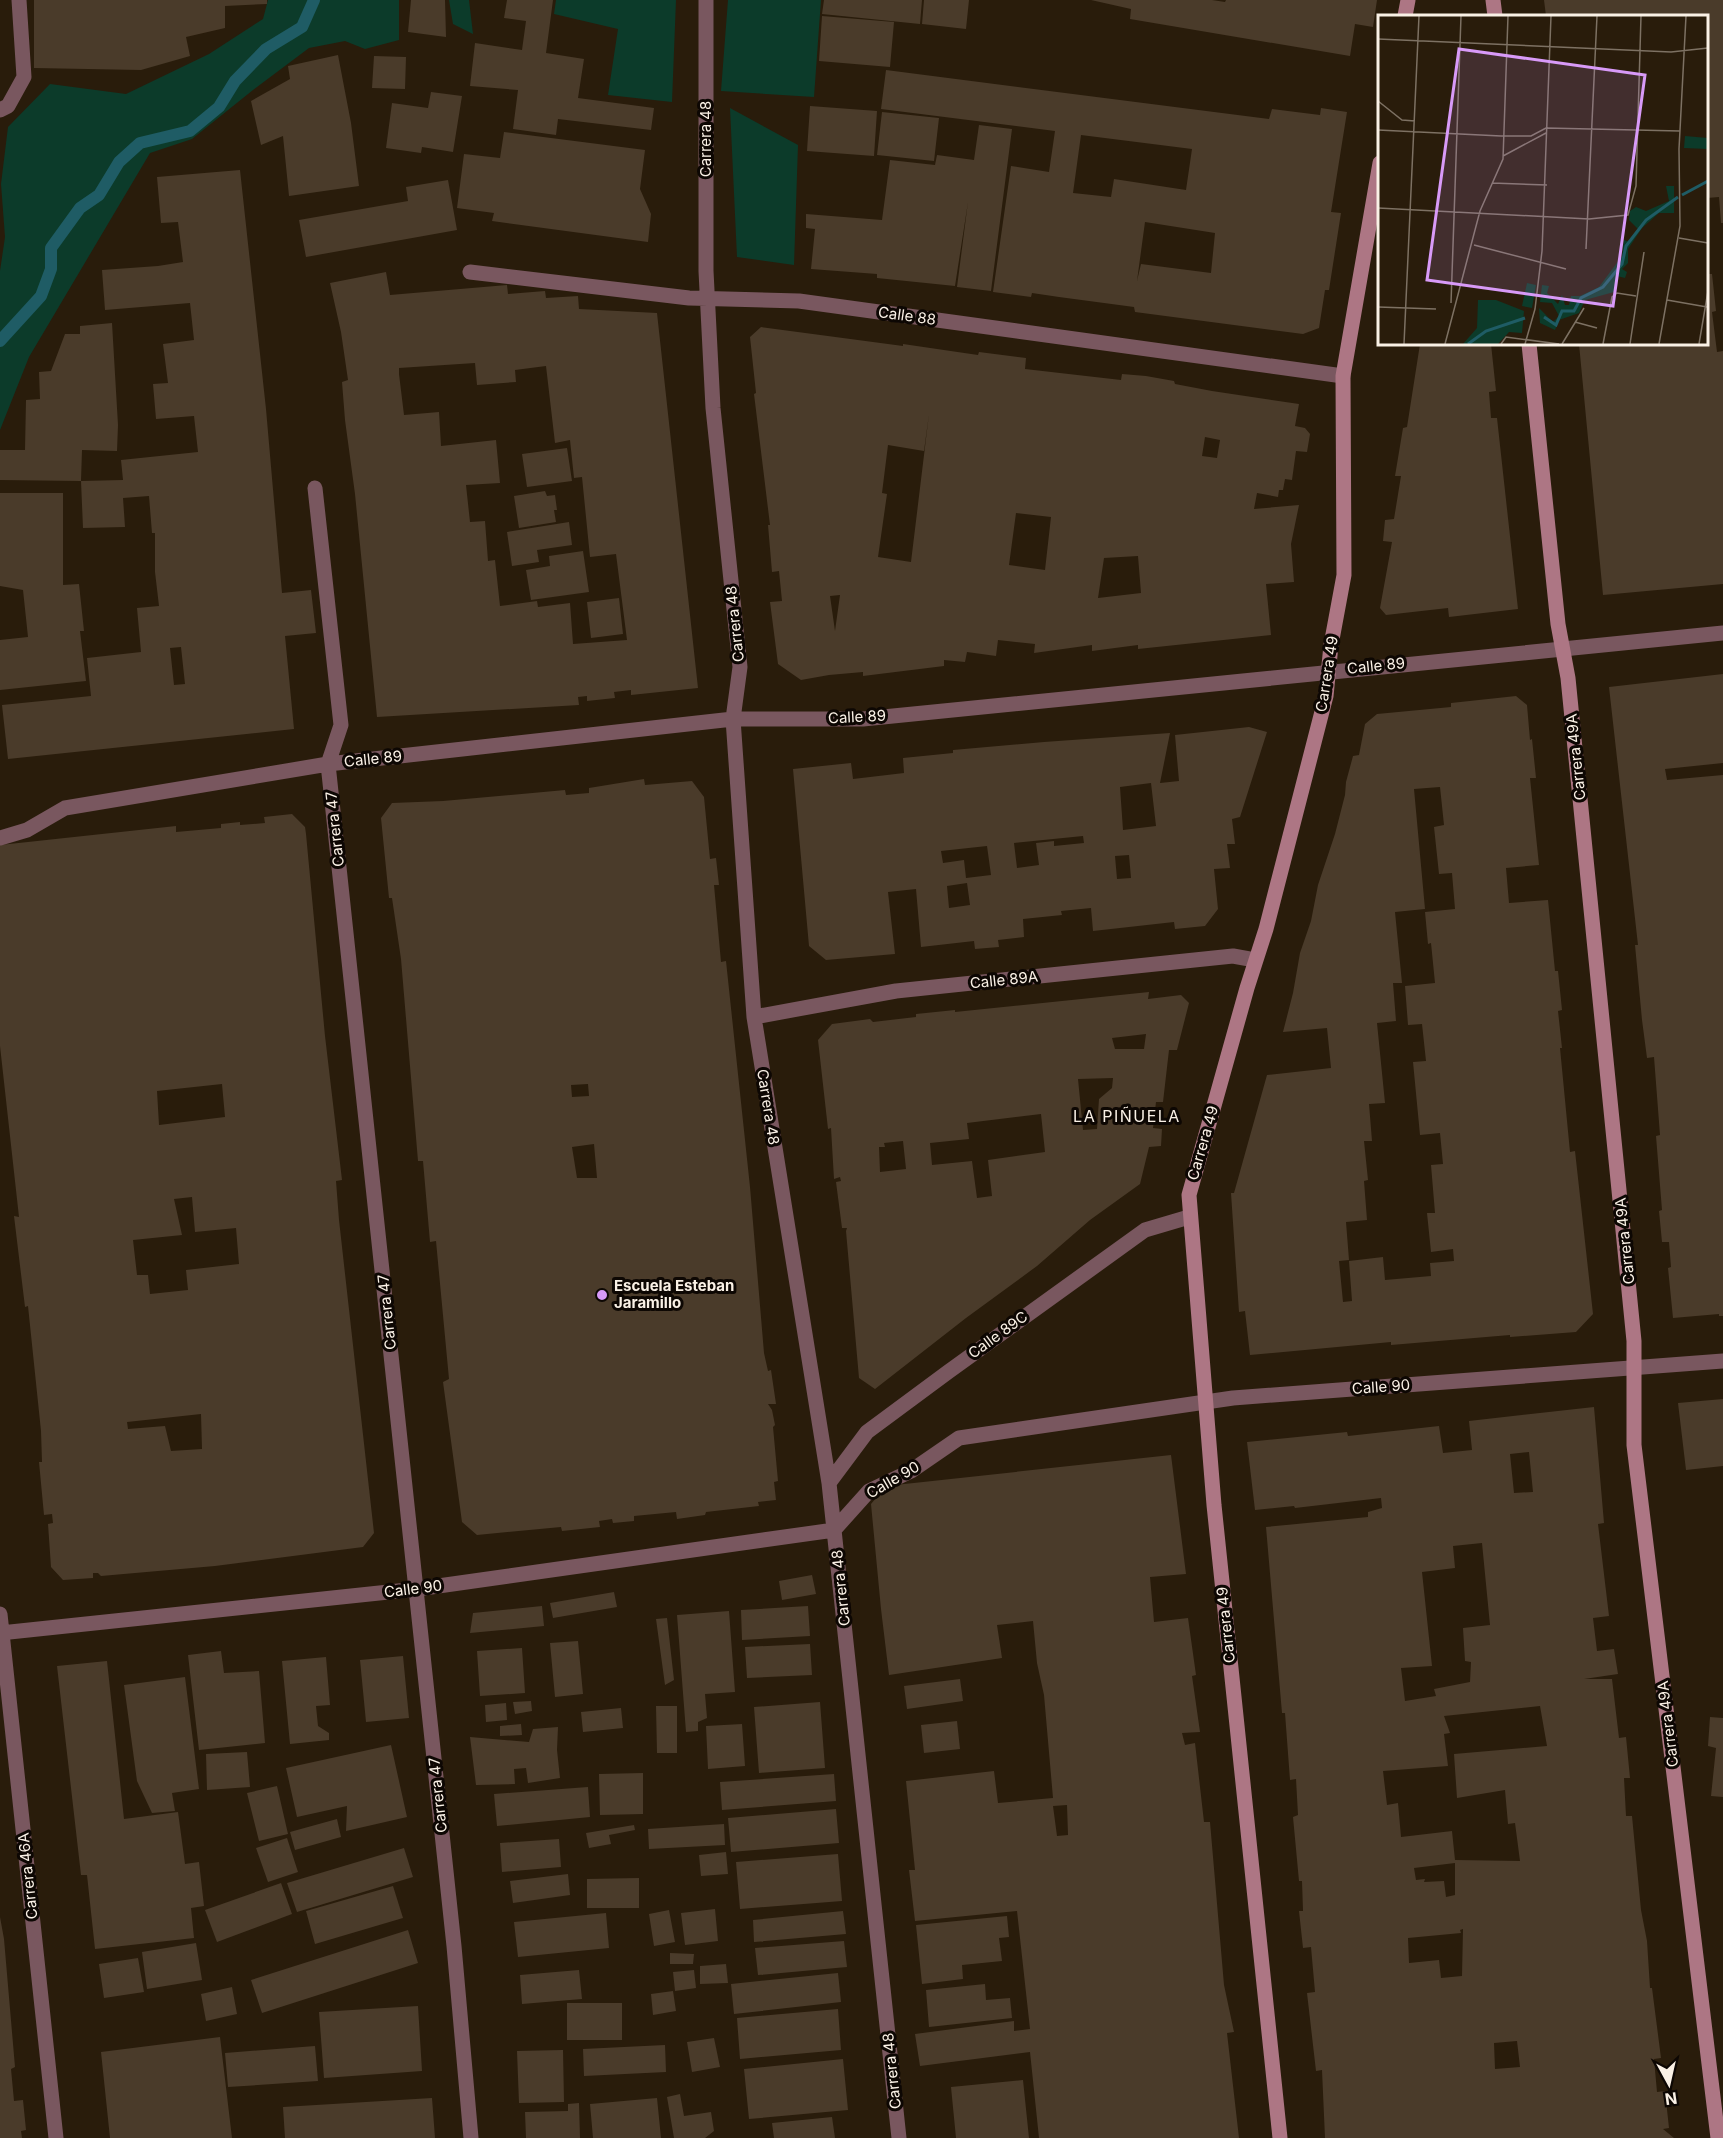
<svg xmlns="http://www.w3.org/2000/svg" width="1723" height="2138" viewBox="0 0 1723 2138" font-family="Inter,sans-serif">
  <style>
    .green { fill: #0c3b2a }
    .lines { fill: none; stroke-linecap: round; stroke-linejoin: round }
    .stream { stroke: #1f5c65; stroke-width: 12 }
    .building { fill: #4a3b2a; fill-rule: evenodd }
    .street { stroke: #79575f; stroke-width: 15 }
    .secondary { stroke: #ad7684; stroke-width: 15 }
    .poi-dot { fill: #d89af8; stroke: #0d0703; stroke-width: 2 }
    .labels { text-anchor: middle; stroke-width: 6; stroke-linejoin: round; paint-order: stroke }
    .street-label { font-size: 15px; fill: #faf1e6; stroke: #0d0703 }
    .poi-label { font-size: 15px; font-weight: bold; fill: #faf1e6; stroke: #0d0703; text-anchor: start }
    .neighbourhood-label { font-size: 16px; letter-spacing: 1.5px; fill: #faf1e6; stroke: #0d0703 }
    .inset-river { fill: none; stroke: #1f5c65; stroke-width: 3 }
    .inset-road { fill: none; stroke: #7d7163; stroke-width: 1.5 }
    .view { fill: #d89af8; fill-opacity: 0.15; stroke: #d89af8; stroke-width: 3 }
    .inset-edge { fill: none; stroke: #faf1e6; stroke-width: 3 }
  </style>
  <rect width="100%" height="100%" fill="#291c0b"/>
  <path class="green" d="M268,0H399V40L365,49L345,41L309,48L253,90L192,139L150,153L29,357L0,430V271L5,237L1,184L8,127L50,84L126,94L209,54L263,19Z
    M449,0H469L473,34L453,24Z
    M556,0H676L672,102L608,95L618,29L554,14Z
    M728,0H821L814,97L721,91Z
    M730,108L798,145L794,265L737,257Z"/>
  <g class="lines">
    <path class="stream" d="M0,341L41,296L51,269V248L80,208L99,195L119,162L140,143L190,131L219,107L235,81L266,49L302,27L314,0"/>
  </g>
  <path class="building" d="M34,0H267V4L225,6V28L186,37L190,56L141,70L34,68Z
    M411,0H445L446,37L408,32Z
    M507,0H553L546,53L584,59L578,98L654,108L651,130L558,119L556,135L513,129L518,90L470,86L475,43L522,50L526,21L504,18Z
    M824,0H922L920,24L822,14Z
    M924,0H969L966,29L922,24Z
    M1091,0H1212L1225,2L1226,0H1377L1373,27L1355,24L1350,56L1130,19L1131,9Z
    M1544,0H1723V223H1721L1719,197L1707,198V16H1546Z
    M822,16L894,22L890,67L819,61Z
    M338,55L351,123L359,186L289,196L283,136L261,145L251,101L290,79L288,66Z
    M374,56L406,57L405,89L372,88Z
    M886,70L1269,119L1272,109L1320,115L1321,108L1347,112L1331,212L1341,213L1329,290H1325L1319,328L1303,334L1135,312L1134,307L1059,297L1032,293L1031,297L993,292L1011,166L1049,172L1055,131L881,109ZM1081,135L1192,149L1186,190L1114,179L1111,197L1073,193ZM1145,222L1215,233L1211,273L1141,264L1137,281Z
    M431,92L462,96L453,152L422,147L421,153L386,148L392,103L428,108Z
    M810,106L877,111L874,156L807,151Z
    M882,112L939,118L934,161L877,155Z
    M979,125L1012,129L991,291L957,287L968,202L955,286L877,278V274L811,269L815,229L806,228V214L882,220L890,160L935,165L937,155L974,160Z
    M504,132L645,150L640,189L651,214L648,242L492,221L494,213L457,208L464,154L500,158Z
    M240,170L266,409L282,593L311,590L316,633L285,636L294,729L8,759L2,705L91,696L87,658L141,652L137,608L159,606L155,572V533H152L149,496L123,498L125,527L83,528L81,481L123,480L121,460L198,452L194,416L156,419L153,384L168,383L163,344L194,340L190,303L105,310L102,270L158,266L183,262L178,222L161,223L157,177ZM181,647L185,684L174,685L170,648Z
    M448,180L457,230L306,257L299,220L408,201L406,187Z
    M386,272L390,295L507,285L508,294L545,291L546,298L578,296L579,309L657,313L698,688L631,695V690L614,692L615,698L587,701V696L578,697L579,705L377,717L355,494L345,420L342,382L348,380L341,332L330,283ZM475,363L477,385L516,382L515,370L546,366L555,443L570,440L574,478L582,477L590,557L616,554L627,640L573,644L570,603L538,607L537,601L500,606L495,560L488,561L485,521L470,522L466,485L500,483L496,440L441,446L439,412L404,415L399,374V368Z
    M1707,274H1712L1716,311L1712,312L1717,352L1723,351V584L1603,595L1579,344H1707Z
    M112,323L118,425L117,451L82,450L81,481L0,480V450H25L26,400L40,399L39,372L51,371L65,334H80V326Z
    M761,327L903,346V344L978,355L979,352L1026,358L1025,369L1121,380L1122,374L1146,376L1174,381L1175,384L1212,391L1299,404L1295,426L1305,428L1310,434L1307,452L1296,451L1292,480L1285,479L1283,490H1279L1278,497L1257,493L1254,509L1299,505L1291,544L1294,582L1266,584L1271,635L1138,649V645L1092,651V645L1034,653L1035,644L998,640L996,656L967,652L965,662L944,660V666L863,676V672L829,675L801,680L778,664L770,602L782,601L779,571L772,572L768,525H770L754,394L756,393L750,337ZM929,414L911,562L878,557L887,494L882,493L888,445L924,451ZM1205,437L1220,440L1217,458L1202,456ZM1016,513L1051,517L1045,570L1009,565ZM1138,556L1141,593L1098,598L1104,558ZM840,595L835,631L830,596Z
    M1420,344H1491L1496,391L1489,392L1491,418H1497L1518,609L1449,617L1448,608L1386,615L1380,608L1392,542L1383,541L1385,520L1394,519L1401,476H1395L1403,428L1407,427Z
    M567,448L572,481L527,487L522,454Z
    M545,491L547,496L555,495L557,510H554L556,522L519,528L514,496Z
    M0,493H63V585L79,584L84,631H80L86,681L0,690V640L28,637L23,590L0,586Z
    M569,522L572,545L537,550L539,562L512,566L507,532Z
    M583,551L589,592L531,600L526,570L550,566L549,556Z
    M619,598L623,634L591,638L587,602Z
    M1723,674V763L1665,769L1667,780L1723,775V1316H1719V1314L1673,1318L1668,1268L1671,1267L1669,1242H1662L1659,1211L1662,1210L1656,1136L1660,1135L1654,1057L1647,1058L1642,1020L1635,945H1638L1609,687Z
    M1516,696L1527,705L1530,740L1532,739L1536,778H1530L1539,865L1506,868L1509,903L1548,900L1555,971H1558L1562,1010L1558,1011L1562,1048H1560L1570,1152L1575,1151L1593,1314L1576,1332L1510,1337V1335L1391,1345V1342L1250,1355L1245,1311L1239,1312L1231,1193H1234L1267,1075L1331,1068L1327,1028L1283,1032L1293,993L1300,953L1311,921L1318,885L1335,834L1345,795L1346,782L1353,756L1359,755L1365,724L1377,714L1451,707V703ZM1440,787L1444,825L1434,827L1439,874L1452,873L1455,909L1425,912L1428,944L1431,943L1435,983L1405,986L1408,1025L1422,1024L1426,1061L1413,1062L1420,1135L1440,1133L1443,1164L1431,1165L1435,1213H1427L1431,1252L1453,1249L1454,1261L1430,1263L1431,1276L1385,1280L1383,1257L1349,1261L1352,1301L1343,1302L1339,1261L1349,1260L1346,1222L1367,1220L1364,1181L1368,1180L1364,1141H1372L1369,1104L1385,1103L1377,1023L1396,1021L1393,983H1402L1395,912L1425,909L1414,789Z
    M1249,727L1267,732L1240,817L1232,819L1235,844H1227L1230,868L1214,869L1218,909L1205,926L1175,929L1174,922L1093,931L1091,908L1061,911L1062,915L1023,919L1024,937L998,940L999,947L975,949L974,941L921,947L916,889L888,892L895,954L826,960L809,946L793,769L851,763L853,779L904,773L903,758L953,753V750L1044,742L1170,733L1160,783L1179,781L1175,735ZM1151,783L1156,826L1123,830L1120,787ZM1083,836L1084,843L1054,846V841L1036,843L1039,865L1017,868L1014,843ZM987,846L991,875L966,878L964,860L943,863L941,851ZM1129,855L1131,878L1117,879L1115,856ZM967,883L970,905L949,908L947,886Z
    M644,779L645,785L692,781L704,797L710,859L716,858L719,885H714L721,962L726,961L750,1187L764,1353L768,1371L771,1370L776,1404H768L772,1410L775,1425L773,1427L778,1481L774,1482L776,1500L758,1502L759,1506L706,1512L705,1515L677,1519L676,1512L634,1516V1521L613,1523L612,1519L599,1521L600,1527L562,1531L561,1527L477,1535L462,1522L443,1382L449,1379L436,1241L430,1242L423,1161H418L401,959L392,898H389L381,818L392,803L443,801L565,790L566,795L589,793V788ZM588,1084L589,1096L572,1097L571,1085ZM594,1144L597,1178H577L572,1147Z
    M292,814L305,827L306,834L325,1036L342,1180L336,1181L339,1220L374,1533L363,1547L215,1566L101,1576L98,1573H93V1578L63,1580L51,1567L48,1524L53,1523L52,1514L44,1515L39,1462H42L41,1431L28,1306L25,1307L14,1216L19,1217L0,1046V845L176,826V832L221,828V824L240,822V825L265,823L264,817ZM222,1084L225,1117L159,1125L157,1091ZM192,1197L195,1232L236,1228L239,1264L186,1270L188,1290L150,1294L148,1275H137L133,1240L182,1235L174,1199ZM201,1414L202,1449L171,1451L165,1426L128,1429L127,1422Z
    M1149,992L1148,999L1181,995L1189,1003L1177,1050H1169L1163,1102H1156L1153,1128L1162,1129L1161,1146L1149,1147L1140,1184L1090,1220L1037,1266L966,1318L875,1389L859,1378L846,1231L847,1228H842L836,1182L841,1181L840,1177L834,1179L831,1128L828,1129L818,1040L832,1024L870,1019L873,1022L890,1020L916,1017V1014L955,1010V1012ZM1146,1034L1144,1049H1115L1112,1038ZM1113,1078L1112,1088L1099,1099L1097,1129L1083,1130L1078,1079ZM1041,1114L1045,1152L988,1160L992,1196L977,1198L972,1161L932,1165L930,1143L969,1139L967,1123ZM903,1141L906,1169L880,1172L879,1147H885L884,1143Z
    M1723,1399V1466L1686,1470L1678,1403Z
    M1594,1407L1604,1523L1598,1524L1609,1616L1593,1618L1597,1651L1614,1649L1618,1674L1584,1679H1612L1619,1738L1626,1737L1630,1778H1624L1626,1816H1632L1641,1910L1647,1941L1650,1988H1652L1661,2058L1654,2059L1657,2092L1665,2091L1669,2128L1663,2129L1674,2138H1325L1322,2070L1316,2071L1307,1993L1315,1992L1311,1947L1303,1948L1299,1911H1303L1302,1881H1299L1293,1817L1298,1815L1296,1779L1290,1780L1285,1713H1282L1266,1527L1368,1517V1512L1382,1508L1381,1498L1295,1508L1294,1506L1255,1510L1247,1442L1347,1432L1348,1436L1439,1426L1443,1453L1472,1450L1469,1421ZM1529,1452L1533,1492L1514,1493L1510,1454ZM1482,1543L1490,1625L1463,1628L1465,1661L1471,1662L1470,1682L1434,1689L1436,1696L1405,1701L1401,1668L1432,1666L1422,1572L1455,1568L1453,1546ZM1540,1706L1547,1746L1454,1754L1457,1798L1505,1790L1508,1824L1515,1823L1520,1861L1455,1860L1452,1831L1401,1837L1398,1803L1387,1805L1383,1771L1448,1766L1444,1734L1450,1733L1444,1716ZM1455,1863V1895L1446,1897L1444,1881L1424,1882L1425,1879L1416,1880L1414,1868ZM1463,1929L1462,1976L1441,1978L1439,1960L1409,1963L1408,1938L1461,1933L1460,1930ZM1517,2041L1520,2067L1495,2069L1494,2043Z
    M1171,1455L1186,1574L1150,1577L1154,1622L1188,1618L1196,1675L1192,1676L1200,1732L1182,1733L1185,1745L1195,1743L1204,1822H1210L1224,1985L1234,2032L1227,2033L1239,2138H1039L1030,2052L920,2066L915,2034L1014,2021V2031L1030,2029L1017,1911L915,1921L909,1870H915L906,1781L994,1771L998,1803L1053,1798L1044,1695L1037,1663L1033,1621L997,1625L1002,1658L889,1675L881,1609L871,1504L886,1486ZM1067,1805L1068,1835L1057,1836L1053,1806Z
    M812,1575L816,1594L782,1600L779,1581Z
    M614,1592L617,1607L553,1618L550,1603Z
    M542,1606L544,1626L470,1633L473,1613Z
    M808,1606L810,1636L742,1640L741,1610Z
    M729,1611L735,1692L705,1694L707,1718L698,1722V1731L686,1732L677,1615Z
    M667,1618L674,1680L665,1685L656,1619Z
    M578,1641L583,1694L555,1697L550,1643Z
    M810,1644L812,1675L747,1678L745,1647Z
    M522,1648L525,1693L480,1696L477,1651Z
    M221,1651L224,1673L259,1671L265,1743L199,1750L188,1655Z
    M403,1656L409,1718L366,1722L360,1660Z
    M326,1657L330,1705L316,1706L318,1726L329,1733V1740L290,1744L282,1661Z
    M107,1661L124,1819L178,1812L185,1864L199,1862L204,1906L191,1908L194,1938L95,1949L87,1875H81L57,1666Z
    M185,1677L199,1789L172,1793L175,1811L152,1813L137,1781L124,1685Z
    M960,1679L963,1701L907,1709L904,1686Z
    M531,1701L532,1711L515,1714L513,1702Z
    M820,1702L825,1768L759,1773L754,1707Z
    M506,1703L507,1720L486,1722L485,1705Z
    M656,1706H677V1753H657Z
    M621,1708L623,1728L583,1732L581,1712Z
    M1710,1717L1723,1718V1797L1711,1796L1716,1748L1708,1746Z
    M957,1721L960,1749L924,1753L921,1725Z
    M521,1724L522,1735L500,1736V1726Z
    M742,1724L745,1766L708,1769L706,1726Z
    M558,1727L557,1750L560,1778L528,1783L526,1768L514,1769L515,1784L476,1785L470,1737L529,1742L533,1729Z
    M391,1745L407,1817L346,1831L347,1806L297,1817L286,1768Z
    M247,1752L250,1787L207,1790L206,1754Z
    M643,1773V1814L600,1815L599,1774Z
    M834,1774L836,1801L722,1810L720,1782Z
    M277,1786L288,1834L259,1841L247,1793Z
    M588,1787L590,1817L497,1826L494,1794Z
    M836,1809L839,1843L731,1852L728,1818Z
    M337,1819L341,1837L295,1850L290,1832Z
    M724,1824L725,1845L649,1849L648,1829Z
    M634,1825L635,1830L609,1835L611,1844L589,1848L586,1833Z
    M287,1838L298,1872L268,1882L256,1848Z
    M559,1839L561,1867L502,1872L500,1843Z
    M404,1848L413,1877L297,1912L287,1883Z
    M726,1852L728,1874L701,1876L699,1855Z
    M838,1854L842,1901L740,1909L736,1862Z
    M568,1874L570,1895L513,1903L510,1881Z
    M639,1878V1908H587V1879Z
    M281,1883L292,1914L217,1942L205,1910Z
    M393,1886L403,1918L315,1944L306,1911Z
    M715,1909L718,1941L685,1945L681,1913Z
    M669,1910L675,1942L654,1946L649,1914Z
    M843,1911L846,1934L754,1942L753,1920Z
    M606,1913L609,1948L518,1957L514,1922Z
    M1007,1916L1009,1937L999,1938L1002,1961L962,1965L963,1979L922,1984L916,1925Z
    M0,1917L4,1939L15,2067L11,2069L14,2101L23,2100L26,2130L21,2131L22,2138H0Z
    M408,1930L418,1963L262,2013L251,1980Z
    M844,1941L847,1967L758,1975L755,1948Z
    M196,1943L202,1980L147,1989L142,1952Z
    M670,1953L694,1954L693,1964H670Z
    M138,1958L144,1992L104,1998L99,1964Z
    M726,1964L728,1983L700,1984V1966Z
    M579,1970L582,1999L522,2004L520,1975Z
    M694,1970L696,1988L675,1991L673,1972Z
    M838,1973L841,2002L734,2014L731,1984Z
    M985,1984L986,2000L1010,1998L1012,2018L929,2027L926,1990Z
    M232,1987L237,2014L206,2021L201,1994Z
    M673,1991L676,2011L653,2015L651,1994Z
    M567,2003H622V2040H567Z
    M418,2006L422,2071L324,2078L319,2012Z
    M838,2009L841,2050L740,2059L737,2018Z
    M220,2037L232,2138H110L101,2052Z
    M714,2038L720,2067L692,2072L687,2042Z
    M665,2045L666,2072L584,2076L583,2049Z
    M315,2046L318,2081L228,2087L225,2053Z
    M563,2050L564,2102L519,2103L517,2051Z
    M843,2059L848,2110L749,2119L744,2069Z
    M1023,2080L1029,2138H956L951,2087Z
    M680,2094L684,2116L711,2112L714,2131L705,2138H674L667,2097Z
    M432,2098L435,2138H285L283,2107Z
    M657,2098L661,2138H593L590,2104Z
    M579,2103L580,2138H526L525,2112L568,2111V2104Z
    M832,2117L835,2138H774L772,2123Z"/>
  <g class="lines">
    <path class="street" d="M706,0V271L713,408L740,667L733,719L754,1017L829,1483L899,2138
      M0,110L8,106L24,77L19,0
      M470,272L689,298L799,301L1343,376
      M315,488L341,725L328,764L454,1946L471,2138
      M0,838L27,830L65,808L328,764L733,719H863L1723,633
      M754,1017L896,991L1233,956L1255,960
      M829,1483L867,1432L948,1372L1145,1230L1189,1217
      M0,1614L56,2138
      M0,1633L417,1589L834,1530L869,1491L911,1471L959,1438L1233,1398L1723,1361"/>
    <path class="secondary" d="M1493,0L1495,16
      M1405,16L1408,0
      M1529,344L1558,624L1568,678L1634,1341V1445L1718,2138
      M1280,2138L1214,1505L1189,1195L1247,988L1266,929L1326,696L1331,645L1344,575L1343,376L1380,163"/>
  </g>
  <circle class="poi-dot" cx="602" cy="1295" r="6"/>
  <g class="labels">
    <g class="street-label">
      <text transform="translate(706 139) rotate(-90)" y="5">Carrera 48</text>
      <text transform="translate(907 316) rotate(8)" y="5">Calle 88</text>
      <text transform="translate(735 624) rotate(-96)" y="5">Carrera 48</text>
      <text transform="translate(1376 666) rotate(-6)" y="5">Calle 89</text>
      <text transform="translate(1327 674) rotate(-81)" y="5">Carrera 49</text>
      <text transform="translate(857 717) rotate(-3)" y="5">Calle 89</text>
      <text transform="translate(1576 757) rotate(-96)" y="5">Carrera 49A</text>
      <text transform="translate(373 759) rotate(-6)" y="5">Calle 89</text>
      <text transform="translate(335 829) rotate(-96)" y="5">Carrera 47</text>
      <text transform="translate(1004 980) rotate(-6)" y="5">Calle 89A</text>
      <text transform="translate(768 1107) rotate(81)" y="5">Carrera 48</text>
      <text transform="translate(1203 1143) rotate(-74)" y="5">Carrera 49</text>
      <text transform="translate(1625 1241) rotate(-96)" y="5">Carrera 49A</text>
      <text transform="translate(387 1312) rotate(-96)" y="5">Carrera 47</text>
      <text transform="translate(998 1335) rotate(-36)" y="5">Calle 89C</text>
      <text transform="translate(1381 1387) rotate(-4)" y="5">Calle 90</text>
      <text transform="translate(893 1480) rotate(-30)" y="5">Calle 90</text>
      <text transform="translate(841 1588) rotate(-96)" y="5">Carrera 48</text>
      <text transform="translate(413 1589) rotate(-7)" y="5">Calle 90</text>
      <text transform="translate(1226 1625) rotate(-96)" y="5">Carrera 49</text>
      <text transform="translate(1668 1724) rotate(-97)" y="5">Carrera 49A</text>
      <text transform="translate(438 1795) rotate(-96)" y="5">Carrera 47</text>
      <text transform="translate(28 1876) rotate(-96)" y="5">Carrera 46A</text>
      <text transform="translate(892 2071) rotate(-96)" y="5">Carrera 48</text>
    </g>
    <g class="poi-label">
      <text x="614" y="1291">Escuela Esteban<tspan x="614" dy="17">Jaramillo</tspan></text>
    </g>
    <g class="neighbourhood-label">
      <text x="1127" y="1122">LA PIÑUELA</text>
    </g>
  </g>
  <g transform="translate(1378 15)">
    <rect width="330" height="330" fill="#291c0b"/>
    <path d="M307,121L330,123V134L306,133ZM288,171H296V198H281L264,213L250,234V248L244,254L249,257L247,263L239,261L236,277L207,285L201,298L181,305L177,315L162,308L161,293L175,307L181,301L174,288L162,287L164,270L171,271L169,278L180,289L184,280L187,290H191L193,281H202L221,272L244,241L246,225L251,227L260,214L251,205L252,196L258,192L268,196L291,186ZM149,268L158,270L154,293L144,291ZM100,285H118L146,296L144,318L131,317L120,329H85L99,313Z" fill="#0c3b2a"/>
    <path class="inset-river" d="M304,180L330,166M166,302L178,310L184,296H196L203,283L225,272L244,249L248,231L268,205L300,182M90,329L108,316L147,303"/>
    <path class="inset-road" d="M0,24L293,37L330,33M0,86L24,105L37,106M0,115L123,121H153L168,113L302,116M125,141L168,118M114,168L169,170M0,193L211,204L250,200L258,171L263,1M301,223L330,228M96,230L188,254M208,234L219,1M289,285L329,292M73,288L83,1M0,292L58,294M197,307L219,313M26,329L41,1M67,329L102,196L125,144L130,1M123,329L128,322L181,329M147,329L157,294L164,236L173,1M184,329L206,293M225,329L234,282L239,278L258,281M252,329L266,237M281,329L302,211L301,134L308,1M321,329L330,276"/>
    <path class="view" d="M81,34L267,60L235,291L49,265Z"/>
    <rect width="330" height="330" class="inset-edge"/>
  </g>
  <g transform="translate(1669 2084) rotate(172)" stroke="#0d0703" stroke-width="4.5" paint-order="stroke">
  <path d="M0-4.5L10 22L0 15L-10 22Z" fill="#faf1e6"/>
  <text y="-9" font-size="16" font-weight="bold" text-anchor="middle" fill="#faf1e6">N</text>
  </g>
</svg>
